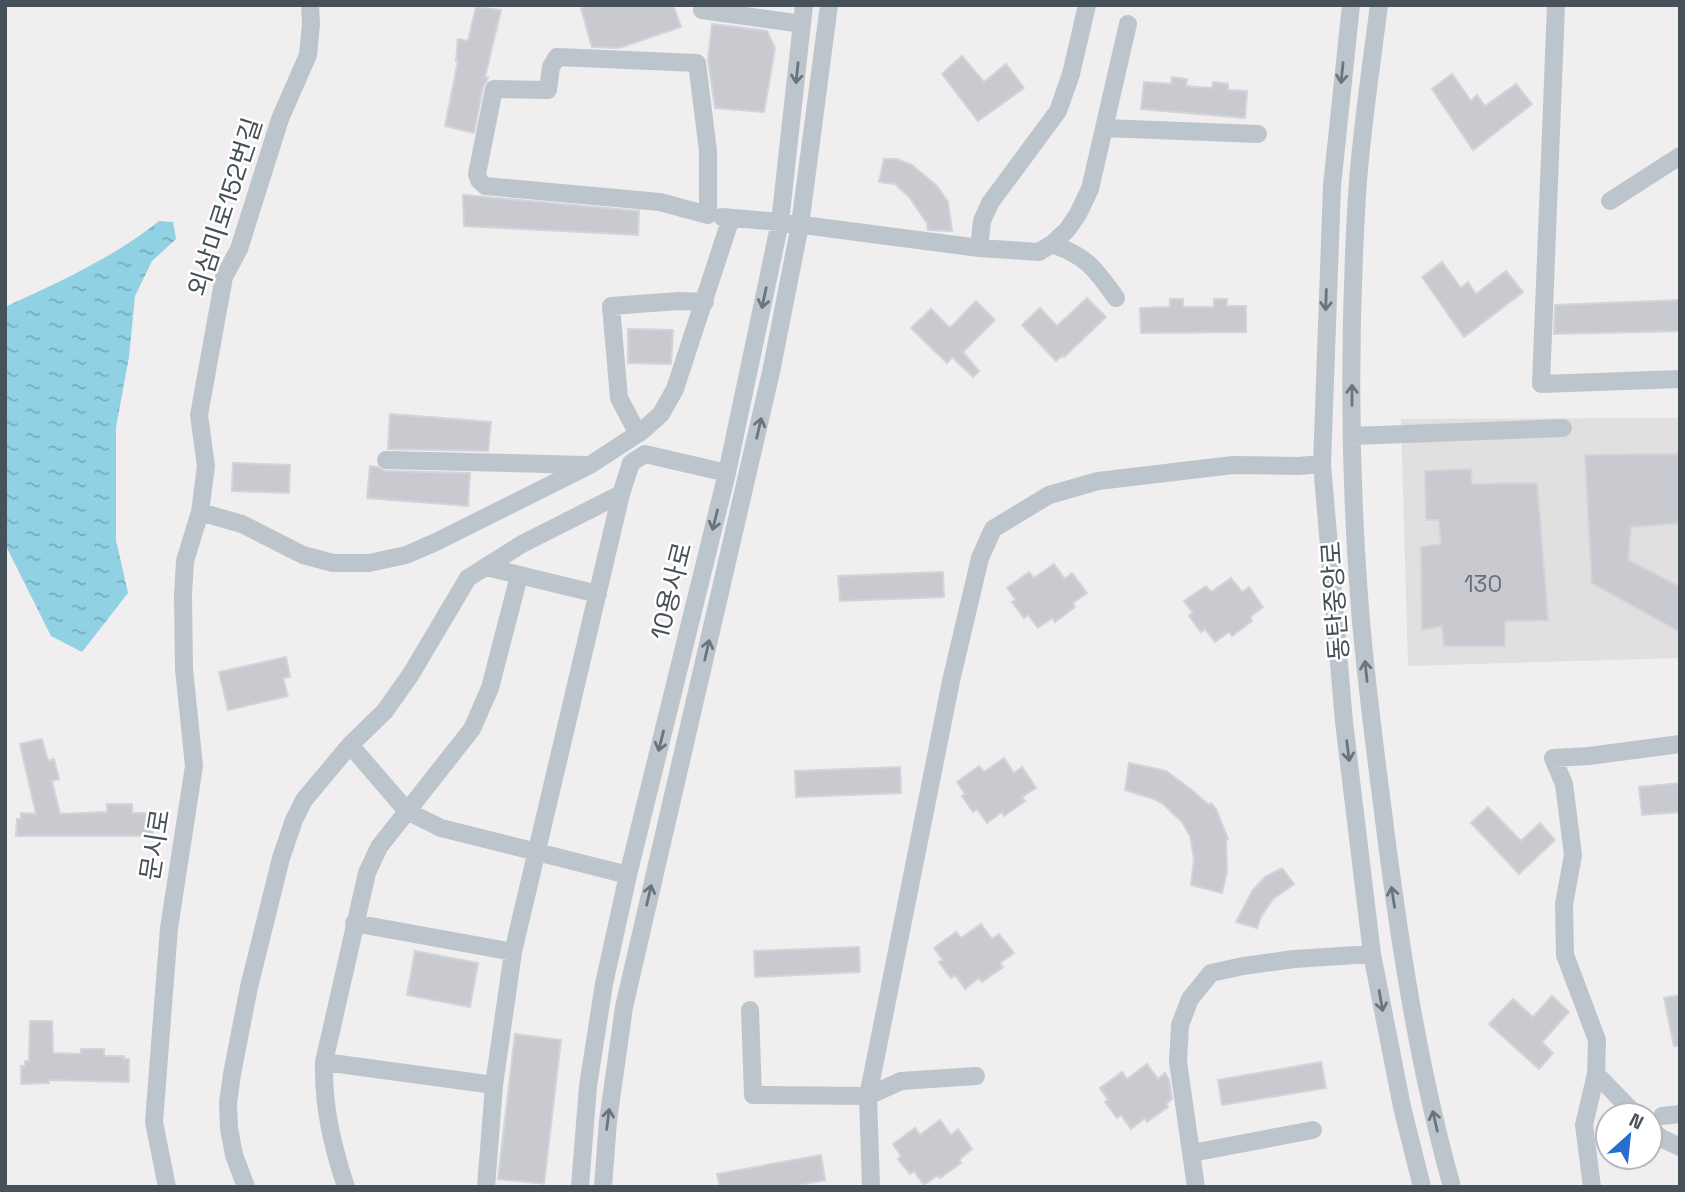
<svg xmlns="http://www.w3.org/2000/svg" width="1685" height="1192" viewBox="0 0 1685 1192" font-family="'Space Grotesk','Noto Sans KR',sans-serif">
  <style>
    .education { fill: #e1dfdf }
    .water { fill: url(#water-ripples) }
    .building { fill: #c8cad0; stroke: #d2d4d9; stroke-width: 2 }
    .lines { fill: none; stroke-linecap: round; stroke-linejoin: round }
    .minor { stroke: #bdc5cc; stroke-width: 18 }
    .oneway { stroke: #6a747c }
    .labels { text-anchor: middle; stroke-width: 5; stroke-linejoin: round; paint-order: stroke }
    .number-label { font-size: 23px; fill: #676f77 }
    .street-label { font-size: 26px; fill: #475159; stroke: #fff }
  </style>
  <defs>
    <pattern id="water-ripples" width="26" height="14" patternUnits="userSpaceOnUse" patternTransform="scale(1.75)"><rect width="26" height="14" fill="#90d1e4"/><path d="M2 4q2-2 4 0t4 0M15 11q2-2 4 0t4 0" fill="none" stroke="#77acbc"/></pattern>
  </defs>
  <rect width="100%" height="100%" fill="#f0eeee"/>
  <path class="education" d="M1680,418V658L1408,666L1401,419Z"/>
  <path class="water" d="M159,221L173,222L176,239L152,261L135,296L129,357L116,427V540L128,593L82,652L51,636L5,544V307C59,282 113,258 159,221Z"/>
  <path class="building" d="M589,5H673L681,27L619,48L592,47L581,8Z
    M476,7L501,10L485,77H488L487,80L483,87L474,133L445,126L458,61H456L458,39L468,41Z
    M712,24L767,31L775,48L764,112L715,108L708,60Z
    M962,56L984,82L1006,64L1024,88L978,121L942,74Z
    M1452,74L1471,101L1477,95L1485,106L1516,84L1532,104L1473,150L1432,89Z
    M1172,77L1187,79L1186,86L1212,88L1213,82L1228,84V90L1247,91L1245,118L1141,109L1144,82L1171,84Z
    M884,159H897L912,165L937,186L948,202L952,231L928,230L927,223L909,197L895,184L879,182Z
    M463,195L639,211L638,235L464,226Z
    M1442,262L1461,288L1468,282L1476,294L1506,271L1523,292L1464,337L1422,277Z
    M1087,298L1106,317L1064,357L1063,355L1056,361L1022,325L1040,308L1057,326Z
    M1170,299H1183V307H1214V299H1227V306H1246V332L1141,333L1140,308L1170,307Z
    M1680,300V331L1554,334L1555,305Z
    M976,301L995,320L963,352L979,371L973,377L952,357L947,363L911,328L931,309L950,328Z
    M628,329L673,330L671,364L628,363Z
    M390,414L491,422L488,451L388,449Z
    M1680,454V523L1631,527L1628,560L1680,587V632L1592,583L1585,455Z
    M233,463L290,465L289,493L232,491Z
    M370,466L377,467L386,471L470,473L468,506L367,498Z
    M1471,469L1472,484L1537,483L1548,620L1505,621V646H1444L1442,626L1422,630L1421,547L1441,544L1439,520H1426L1425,471Z
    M1054,564L1065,579L1072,573L1087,593L1073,603L1075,607L1055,622L1052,618L1038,628L1028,615L1024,618L1012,602L1016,600L1007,588L1029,572L1034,578Z
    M943,572L944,597L840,601L838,576Z
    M1231,578L1242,592L1249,587L1263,607L1250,617L1252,621L1232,636L1229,632L1215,642L1205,629L1201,632L1189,616L1193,613L1184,601L1206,586L1211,592Z
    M286,657L290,677L283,678L288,696L228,710L219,672Z
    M42,739L48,761L54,759L59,779L52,781L60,814L107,812V804H132V813H154L153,836H16L17,819H21V813L36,814L20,744Z
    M1004,758L1014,773L1022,767L1036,788L1022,797L1025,801L1004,816L1002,812L987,823L977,809L973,812L962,796L965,794L957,782L979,766L984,772Z
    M1129,763L1166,771L1193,791L1209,805L1211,803L1216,809L1228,839L1226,840L1227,872L1222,893L1191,885L1194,859L1190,836L1182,822L1163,804L1154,799L1125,790Z
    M900,767L901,793L796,797L795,771Z
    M1680,783V812L1642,815L1639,787Z
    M1488,807L1521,841L1540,823L1555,840L1519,874L1471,823Z
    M1282,868L1294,884L1273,899L1261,917L1257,928L1236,922L1252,891L1265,877Z
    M981,924L992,939L999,934L1014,953L1000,963L1003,967L982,982L979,978L965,989L955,975L951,978L939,962L943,960L934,948L956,932L961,938Z
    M859,947L860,972L755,977L754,951Z
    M415,951L478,963L470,1007L407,995Z
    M1680,995V1046H1674L1664,998Z
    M1552,996L1569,1012L1542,1042L1553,1053L1539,1069L1489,1024L1513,999L1533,1017Z
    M30,1021H52L53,1053L81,1054V1049H104V1056H124V1059H129V1082L49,1080V1083L21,1084V1066H25V1061H29Z
    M515,1034L561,1040L544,1184L498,1179Z
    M1321,1062L1326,1088L1222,1105L1218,1080Z
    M1147,1064L1158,1079L1165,1073L1169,1079L1172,1099L1166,1104L1168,1107L1147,1122L1145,1118L1131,1129L1121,1115L1117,1118L1105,1102L1108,1100L1100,1088L1122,1072L1127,1079Z
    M940,1120L951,1135L958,1129L972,1149L959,1160L961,1163L940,1178L938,1175L924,1185L914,1171L910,1174L898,1159L901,1156L893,1144L915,1128L920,1135Z
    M821,1155L825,1180L791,1187H720L717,1174Z"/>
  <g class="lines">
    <path class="minor" d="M702,5V10L802,24
      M1351,5L1332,186L1322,464L1344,722L1372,954L1402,1107L1422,1187
      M1379,5C1371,68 1361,132 1357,195C1349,329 1349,463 1359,596C1364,666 1373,735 1382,804C1398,933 1417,1062 1452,1187
      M1556,5L1541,384L1680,379
      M557,57L697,63L708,151V215L660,202L485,186L479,180L477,174L494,89L548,90L551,67Z
      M1104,128L1258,134
      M1610,201L1680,156
      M722,217L780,222L979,248L1039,252L1052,244L1067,230L1078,214L1090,189L1128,24
      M1052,244C1088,257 1095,269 1116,298
      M979,248L982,221L990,203L1058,111L1071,74L1087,5
      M638,434L619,398L611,306L679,301L705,302
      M1352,436L1563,428
      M386,460L585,465
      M200,512L242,524L303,555L333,563H369L406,555L436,542L590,465L642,431L661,414L675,389L731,218
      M486,567L598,594
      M350,745L407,811L441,828L628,875
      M354,923L513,952
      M750,1010L753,1095L868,1096L901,1081L976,1076
      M324,1062L494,1085
      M1596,1074L1636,1115
      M1662,1116L1680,1114
      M1650,1128L1661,1138L1680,1147
      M1192,1153L1313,1130
      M167,1187L154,1122L169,928L194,766L184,669L183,595L185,561L200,512L206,466L199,415L224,277L239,249L280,119L308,55L311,24L310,5
      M246,1187L234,1155L229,1128L228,1103L232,1074L249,987L281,858L294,820L304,800L350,745L385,711L411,674L468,578L522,544L621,494
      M346,1187C332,1145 323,1106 324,1062L367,873L379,847L472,729L490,688L519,576
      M486,1187L494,1085L513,952L621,494L631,463L645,454L727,473
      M580,1187L588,1086L604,984L628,875L727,473L780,222L804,5
      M603,1187L608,1121L624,1007L771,372L800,225L829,5
      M871,1187L868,1096L951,681L980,558L993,529L1049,495L1098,481L1233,465L1298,466L1322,464
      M1196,1187L1178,1062L1180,1025L1190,999L1211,973L1243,966L1294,959L1372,954
      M1592,1187L1584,1125L1596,1074L1597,1040L1565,955L1564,904L1573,855L1564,784L1553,758L1589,756L1680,744"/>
  </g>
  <defs><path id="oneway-shaft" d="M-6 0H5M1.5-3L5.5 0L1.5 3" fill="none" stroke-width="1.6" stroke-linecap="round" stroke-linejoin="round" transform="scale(1.75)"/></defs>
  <g class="oneway">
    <use href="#oneway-shaft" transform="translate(797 73) rotate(96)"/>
    <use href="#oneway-shaft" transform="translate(1342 73) rotate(96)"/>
    <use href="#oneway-shaft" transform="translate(764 298) rotate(102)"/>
    <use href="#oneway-shaft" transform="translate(1326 300) rotate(92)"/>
    <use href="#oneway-shaft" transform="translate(1352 395) rotate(-90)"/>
    <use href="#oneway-shaft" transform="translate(759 428) rotate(-77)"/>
    <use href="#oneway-shaft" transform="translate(715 520) rotate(104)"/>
    <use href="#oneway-shaft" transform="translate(707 650) rotate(-77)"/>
    <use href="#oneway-shaft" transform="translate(1366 671) rotate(-96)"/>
    <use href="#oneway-shaft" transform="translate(661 741) rotate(104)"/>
    <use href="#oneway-shaft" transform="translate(1348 751) rotate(83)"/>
    <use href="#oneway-shaft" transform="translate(649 895) rotate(-77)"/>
    <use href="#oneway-shaft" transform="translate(1393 897) rotate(-99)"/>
    <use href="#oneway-shaft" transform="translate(1381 1001) rotate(80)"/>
    <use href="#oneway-shaft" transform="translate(608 1119) rotate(-83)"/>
    <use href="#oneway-shaft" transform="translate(1435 1121) rotate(-103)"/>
  </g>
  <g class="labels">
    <g class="number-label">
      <text x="1483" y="592">130</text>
    </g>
    <g class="street-label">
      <text transform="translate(225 207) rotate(-72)" y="9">외삼미로152번길</text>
      <text transform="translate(671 591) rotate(-76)" y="9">10용사로</text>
      <text transform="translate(1335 601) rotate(-94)" y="9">동탄중앙로</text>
      <text transform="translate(155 845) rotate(-81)" y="9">문시로</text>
    </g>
  </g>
  <rect width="1685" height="1192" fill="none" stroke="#475159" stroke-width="14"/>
  <g transform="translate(1629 1136) rotate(27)"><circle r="33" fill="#ffffff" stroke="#b5b9bd" stroke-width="2"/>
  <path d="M0-5L12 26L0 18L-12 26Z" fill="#286ed0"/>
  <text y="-10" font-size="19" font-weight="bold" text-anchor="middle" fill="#475159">N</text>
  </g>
</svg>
